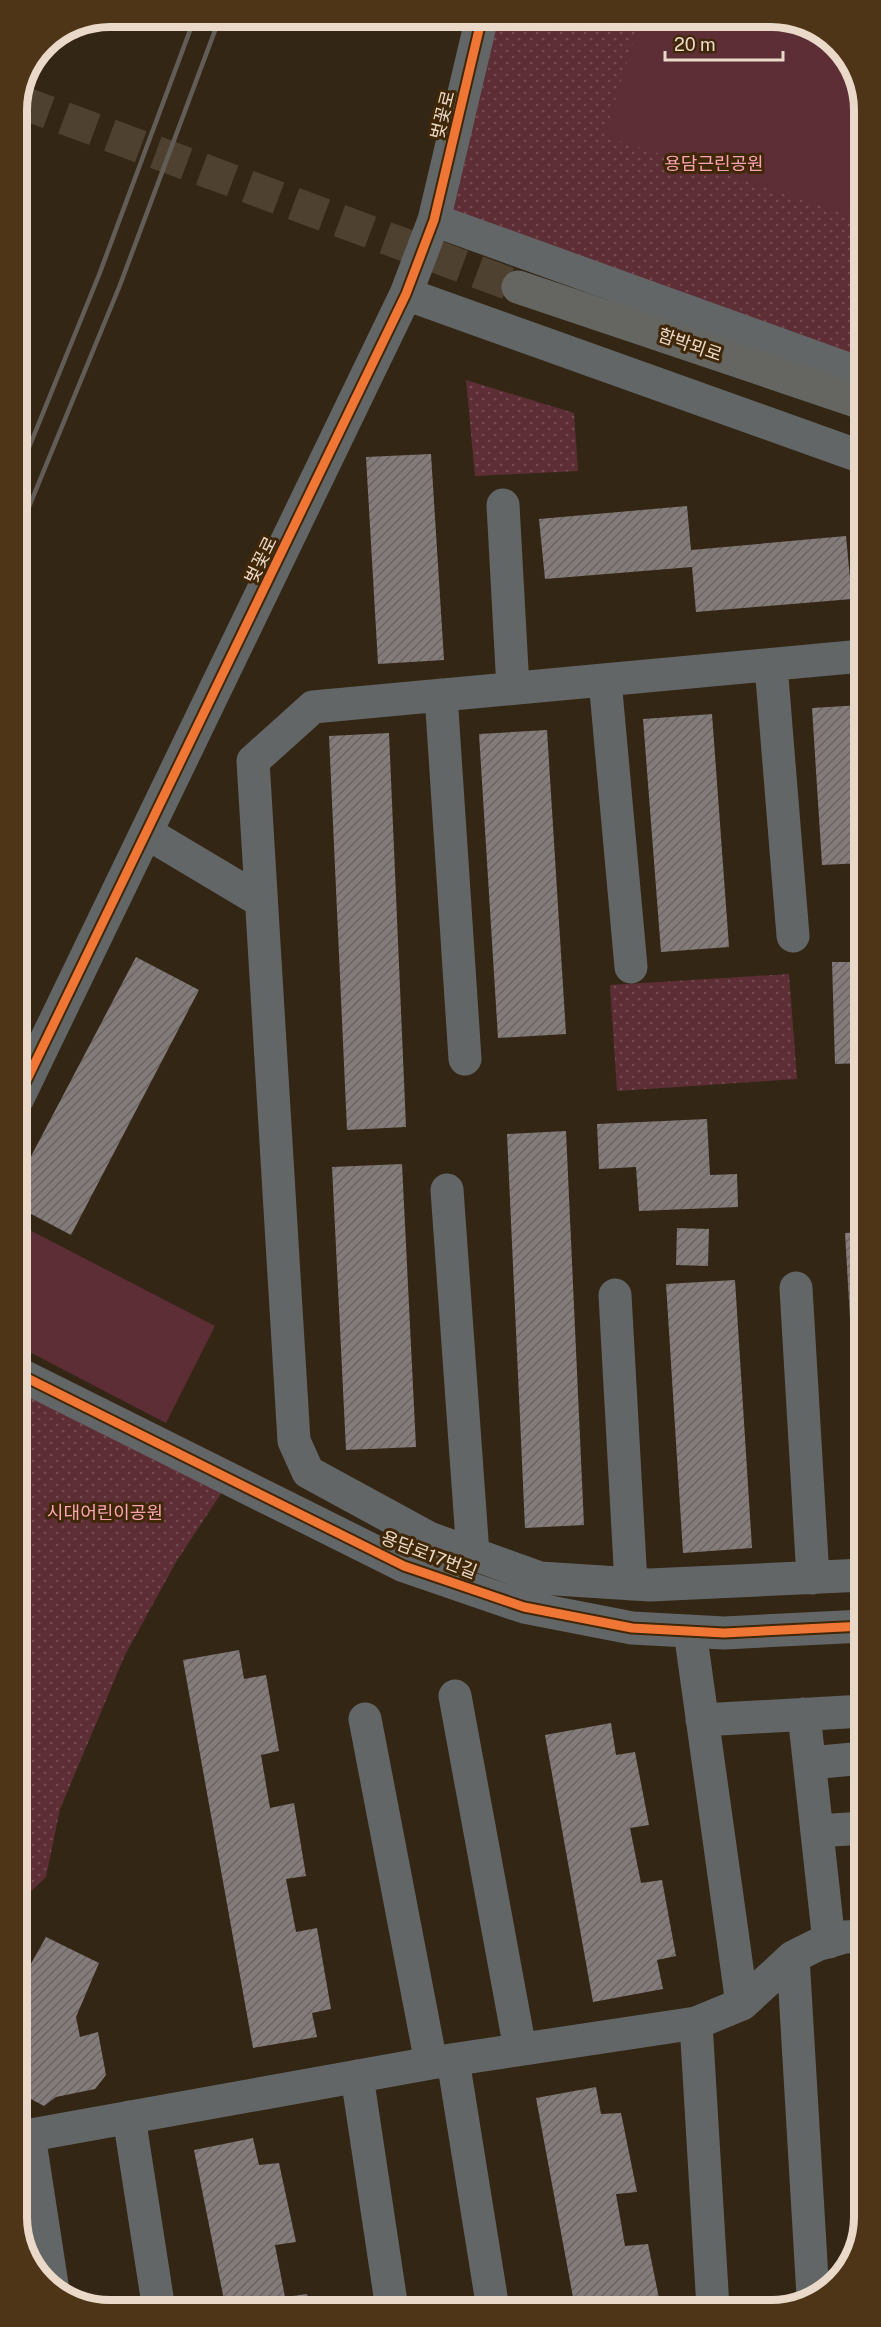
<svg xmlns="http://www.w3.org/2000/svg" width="881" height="2327" viewBox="0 0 881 2327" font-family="'Public Sans','Noto Sans KR',sans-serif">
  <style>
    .grass { fill: url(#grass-dots) }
    .pitch { fill: #5d2e36 }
    .building { fill: url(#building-hatch) }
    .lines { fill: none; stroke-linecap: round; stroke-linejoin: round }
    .major-tunnel { stroke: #4e4130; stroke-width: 33; stroke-dasharray: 33 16; stroke-linecap: butt }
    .minor { stroke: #636667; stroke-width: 33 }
    .major { stroke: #656562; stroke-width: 33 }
    .rail { stroke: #625d56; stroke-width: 4.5 }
    .cycleway-casing { stroke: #402708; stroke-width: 13 }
    .cycleway { stroke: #f07635; stroke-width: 9 }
    .labels { text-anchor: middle; stroke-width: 6; stroke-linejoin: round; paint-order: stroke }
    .street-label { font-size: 18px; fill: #ead9c9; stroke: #402708 }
    .park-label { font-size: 18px; fill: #fca5b6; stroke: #402708 }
    .rim { fill: none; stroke: #ead9c9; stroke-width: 8 }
  </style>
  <defs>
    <pattern id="grass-dots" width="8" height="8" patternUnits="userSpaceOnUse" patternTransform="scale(1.5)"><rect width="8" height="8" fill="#5d2e36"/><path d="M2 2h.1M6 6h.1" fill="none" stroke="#744c52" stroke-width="1.8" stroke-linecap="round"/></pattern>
    <pattern id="building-hatch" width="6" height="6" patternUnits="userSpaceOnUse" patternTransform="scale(1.5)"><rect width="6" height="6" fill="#847b7b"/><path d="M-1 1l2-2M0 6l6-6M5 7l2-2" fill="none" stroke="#6b6462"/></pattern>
  </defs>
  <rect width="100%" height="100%" fill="#332615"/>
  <path class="grass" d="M480,17H778L828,36L861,85L862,374L434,220Z
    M466,380L574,413L578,471L475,476Z
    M789,974L797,1079L617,1091L610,985Z
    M19,1374L230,1480L176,1562L125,1655L60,1809L46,1877L19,1903Z"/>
  <path class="pitch" d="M641,17H778L828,36L861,85V218L604,136Z
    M18,1224L215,1326L166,1423L18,1346Z"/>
  <path class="building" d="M431,454L444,660L378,664L366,457Z
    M687,506L691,550L846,536L852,599L696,612L692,567L545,579L539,519Z
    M862,705V863L822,865L812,708Z
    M712,714L729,947L661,952L643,719Z
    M547,730L566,1034L498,1038L479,734Z
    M389,733L406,1127L347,1130L329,736Z
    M136,957L199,990L71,1235L18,1207V1181Z
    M832,962H863V1063L835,1064Z
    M707,1119L710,1175L737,1174L738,1207L639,1211L636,1167L599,1169L597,1124Z
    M566,1131L584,1525L525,1528L507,1134Z
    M402,1164L416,1447L346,1450L332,1167Z
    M677,1228L709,1229L708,1266L676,1265Z
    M863,1232V1524H862L845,1233Z
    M735,1280L752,1548L683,1553L666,1284Z
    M239,1650L244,1679L266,1675L279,1751L261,1755L270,1808L294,1803L306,1876L286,1879L296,1932L317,1928L331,2009L312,2013L317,2037L253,2048L183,1660Z
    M611,1723L616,1755L635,1752L649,1825L630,1828L641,1883L662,1880L676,1956L657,1960L663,1989L593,2002L545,1735Z
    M46,1937L99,1963L76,2017L80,2037L98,2032L106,2075L95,2089L56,2097L44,2106L29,2098L20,2100L19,1985Z
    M596,2087L601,2114L621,2113L637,2192L616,2194L625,2246L648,2244L661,2308H575L536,2098Z
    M253,2138L259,2165L279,2163L296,2242L275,2245L285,2297L307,2294L311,2309L226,2310L194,2150Z"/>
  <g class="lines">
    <path class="major-tunnel" d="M18,101L518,287"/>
    <path class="minor" d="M434,220L862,374
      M406,294L862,457
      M503,505L513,688
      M862,656L313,707L253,761L294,1441L308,1472L429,1538L540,1578L650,1585L864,1575
      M771,665L793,936
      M605,680L631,967
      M441,695L465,1059
      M147,833L261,901
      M18,1098L406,294L434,220L482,17
      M447,1190L473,1554
      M796,1288L813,1578
      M615,1295L631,1584
      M19,1374L404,1566L524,1607L632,1628L724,1633L864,1626
      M690,1631L742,2004
      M455,1696L520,2049
      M804,1714L829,1942
      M365,1719L431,2063
      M702,1720L864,1711
      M810,1763L864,1758
      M817,1831L864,1828
      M793,1957L813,2296
      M696,2023L713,2308
      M453,2060L493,2309
      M357,2076L392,2309
      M129,2117L159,2310
      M29,2135L53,2291
      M20,2137L431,2063L696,2023L742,2004L793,1957L817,1945L845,1937L864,1936"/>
    <path class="major" d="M518,287L862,403"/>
    <path class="rail" d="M17,477L99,275L195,17
      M17,536L120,285L220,17"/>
    <defs>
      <path id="cycleway" d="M18,1098L406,294L434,220L482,17
        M19,1374L404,1566L524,1607L632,1628L724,1633L864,1626"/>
    </defs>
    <use href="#cycleway" class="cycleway-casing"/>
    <use href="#cycleway" class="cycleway"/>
  </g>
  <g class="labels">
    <g class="street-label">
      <text transform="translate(443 115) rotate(-76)" y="6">벚꽃로</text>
      <text transform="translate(690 345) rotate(19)" y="6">함박뫼로</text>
      <text transform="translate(261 560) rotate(-64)" y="6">벚꽃로</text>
      <text transform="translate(429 1555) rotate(21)" y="6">용담로17번길</text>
    </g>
    <g class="park-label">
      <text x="714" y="170">용담근린공원</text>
      <text x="105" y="1519">시대어린이공원</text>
    </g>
  </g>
  <path d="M0 0H881V2327H0ZM110 27H771A83 83 0 0 1 854 110V2217A83 83 0 0 1 771 2300H110A83 83 0 0 1 27 2217V110A83 83 0 0 1 110 27Z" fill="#4e3517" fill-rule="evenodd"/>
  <path class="rim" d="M110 27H771A83 83 0 0 1 854 110V2217A83 83 0 0 1 771 2300H110A83 83 0 0 1 27 2217V110A83 83 0 0 1 110 27Z"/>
  <path d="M665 51v9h118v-9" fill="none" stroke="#ead9c9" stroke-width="3"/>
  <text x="674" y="51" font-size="18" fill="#ead9c9" stroke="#402708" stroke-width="4.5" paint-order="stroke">20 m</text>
</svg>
